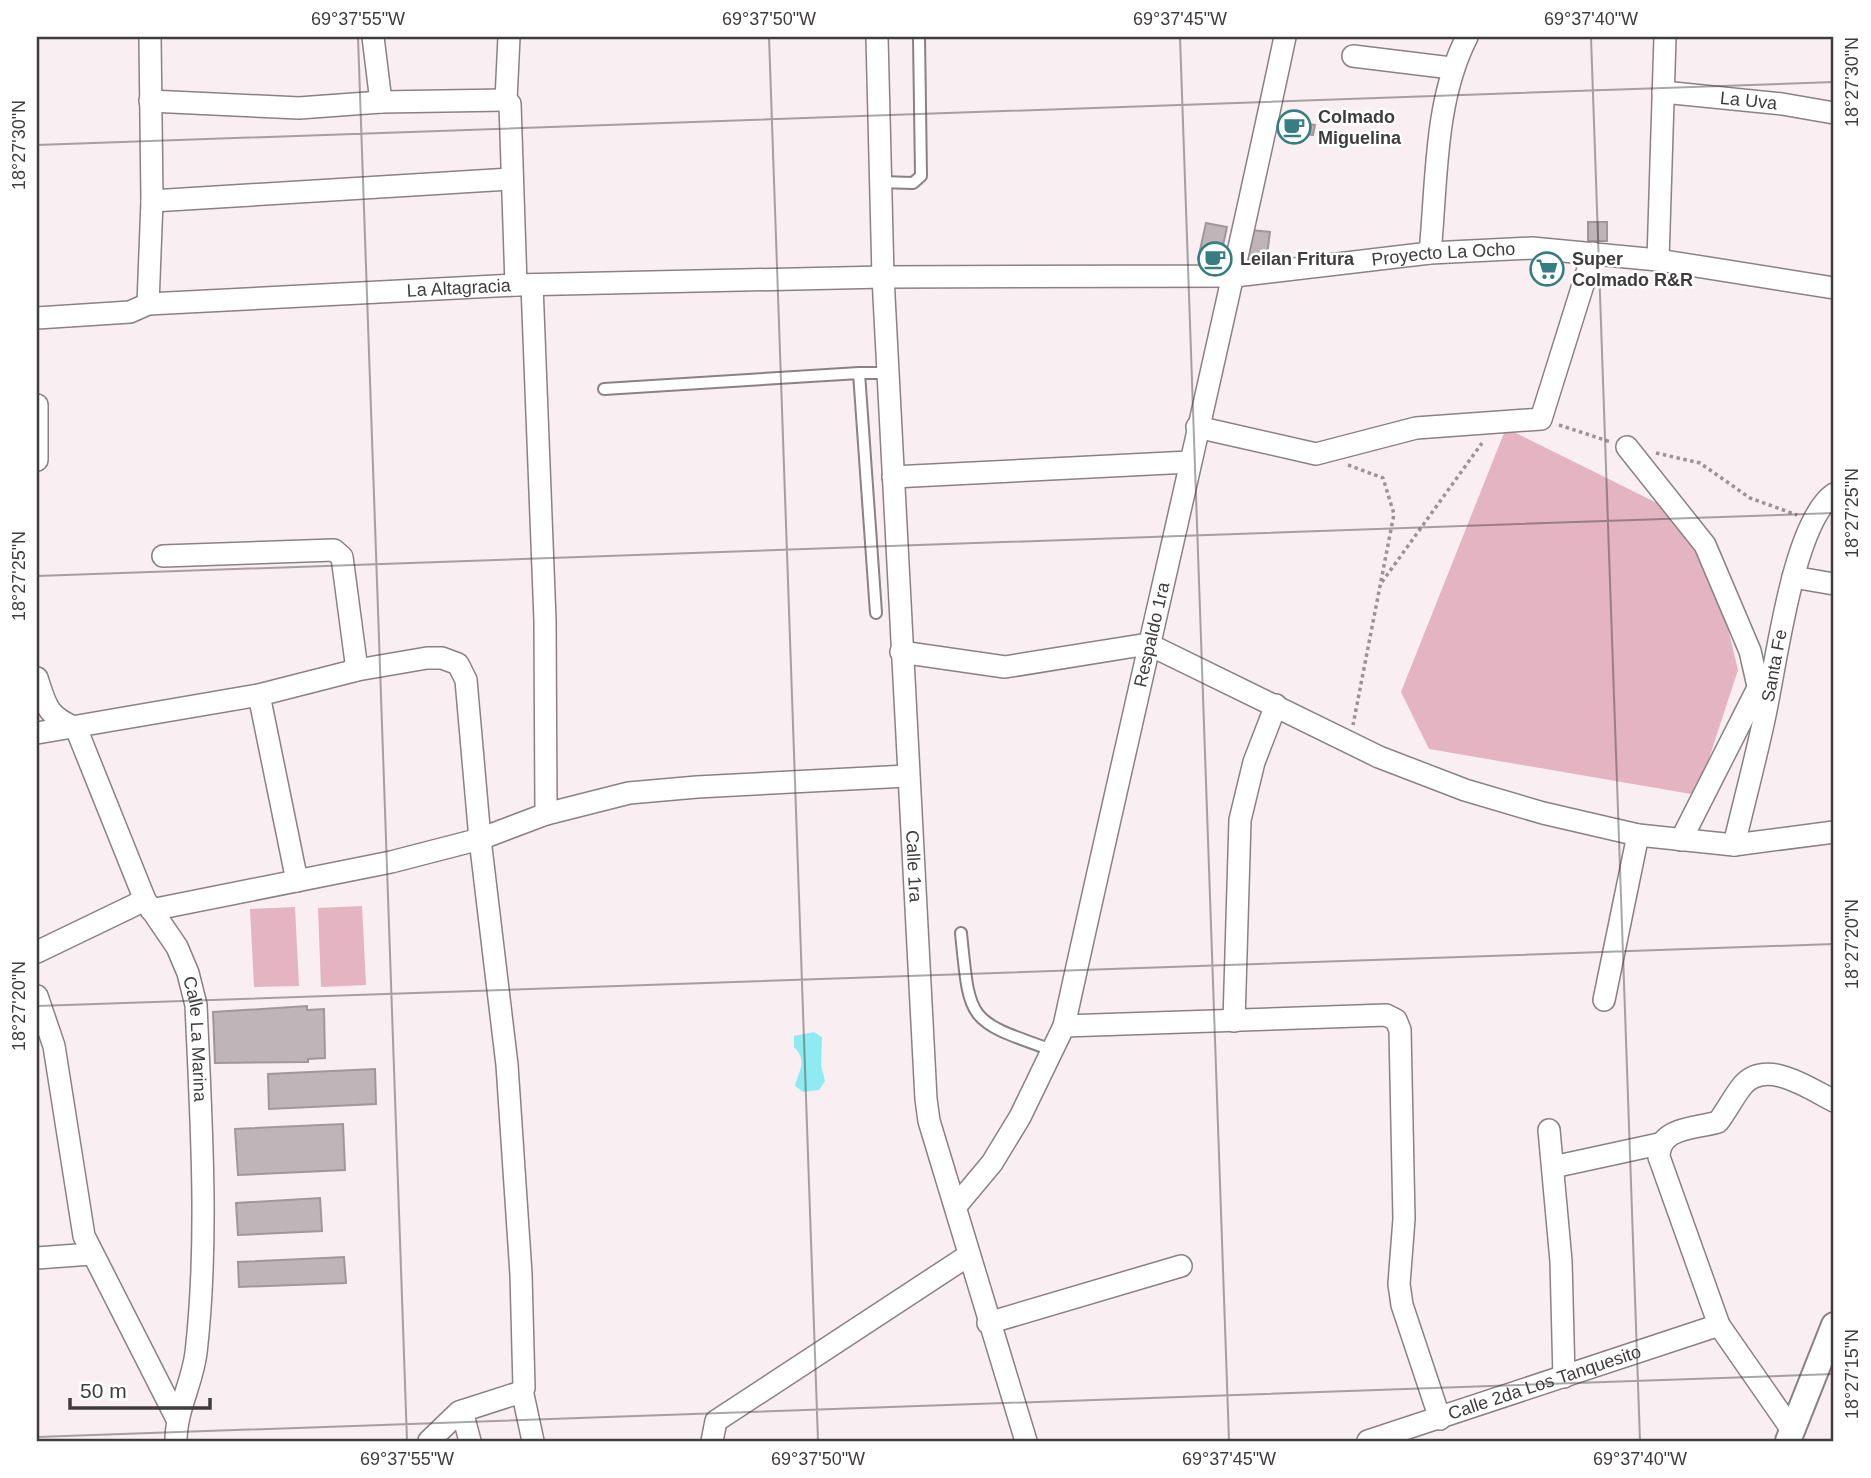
<svg xmlns="http://www.w3.org/2000/svg" width="1871" height="1478" viewBox="0 0 1871 1478" font-family="Helvetica,sans-serif">
  <style>
    .green { fill: #e4b4c3 }
    .water { fill: #8eebf1 }
    .building { fill: #bfb5b8; stroke: #a1979a; stroke-width: 2 }
    .lines { fill: none; stroke-linecap: round; stroke-linejoin: round }
    .service-casing { stroke: #8a8183; stroke-width: 14 }
    .minor-casing { stroke: #8a8183; stroke-width: 24 }
    .tertiary-casing { stroke: #8a8183; stroke-width: 28 }
    .path { stroke: #9b9395; stroke-width: 3.5; stroke-dasharray: 3.5 3.5; stroke-linecap: butt }
    .service { stroke: #fff; stroke-width: 10 }
    .minor { stroke: #fff; stroke-width: 21 }
    .tertiary { stroke: #fff; stroke-width: 24 }
    .ticks { fill: none; stroke: #403c3d; stroke-width: 2; stroke-opacity: 0.45 }
    .labels { text-anchor: middle; stroke-width: 5; stroke-linejoin: round; paint-order: stroke }
    .street-label { font-size: 18px; fill: #403c3d; stroke: #fff }
    .poi-label { font-size: 18px; font-weight: bold; fill: #403c3d; stroke: #fff; text-anchor: start }
    .neatline { fill: none; stroke: #403c3d; stroke-width: 2.5 }
    .ticks-label { font-size: 18px; text-anchor: middle; fill: #403c3d }
  </style>
  <rect width="100%" height="100%" fill="#f9eef1"/>
  <path class="green" d="M1506,428L1659,504L1716,579L1738,670L1697,795L1429,749L1401,692Z
    M362,906L366,985L321,987L318,908Z
    M295,907L299,986L254,987L250,909Z"/>
  <path class="water" d="M814,1032L822,1037L821,1065L825,1081L819,1090L803,1092L795,1086C799,1070 808,1061 794,1047V1036Z"/>
  <path class="building" d="M1276,118L1315,125L1313,135L1274,128Z
    M1588,222H1598V241H1588Z
    M1598,222H1607V241H1598Z
    M1206,223L1227,227L1219,263L1198,259Z
    M1251,230L1270,232L1266,263L1248,261Z
    M1537,258L1563,265L1558,280L1532,273Z
    M307,1006V1010L324,1009L325,1058L308,1059V1062L215,1063L213,1012Z
    M375,1069L376,1104L269,1109L268,1074Z
    M343,1124L345,1170L238,1175L235,1129Z
    M320,1198L322,1231L238,1235L236,1203Z
    M344,1257L346,1283L239,1287L238,1262Z"/>
  <g class="lines">
    <defs>
      <path id="service" d="M880,182L913,183L921,176L919,37
        M859,373H888
        M604,389L859,373L876,613
        M961,933C970,1023 967,1020 1052,1050"/>
      <g id="minor">
        <path d="M373,37L381,102"/>
        <path d="M509,37L506,100L510,104L516,285"/>
        <path id="s1" d="M877,37L883,277L926,1099L929,1121L1026,1441"/>
        <path d="M1353,56L1451,68"/>
        <path id="s2" d="M1663,92L1782,104L1834,113"/>
        <path d="M150,101L299,108L381,102L506,100"/>
        <path d="M152,201L511,179"/>
        <path d="M1430,253C1437,182 1434,101 1467,37"/>
        <path d="M1658,260L1665,37"/>
        <path d="M532,285L545,620L546,814"/>
        <path d="M148,304L152,201L150,37"/>
        <path id="s3" d="M37,318L130,312L148,304L516,285L883,277L1235,276L1430,253L1532,248L1658,260L1834,288"/>
        <path d="M37,405V460"/>
        <path d="M1197,427L1316,454L1416,428L1541,419L1593,253"/>
        <path d="M1627,447L1705,545L1750,651L1763,708"/>
        <path d="M893,477L1189,462"/>
        <path d="M163,556L334,550L342,557L357,670"/>
        <path d="M1793,577L1834,584"/>
        <path d="M901,652L1005,667L1148,644L1379,757L1465,790L1543,813L1638,835L1734,845L1834,832"/>
        <path id="s4" d="M37,678C46,706 47,716 76,728L145,900L177,947L188,973L196,1005C201,1120 209,1238 196,1353C192,1384 176,1410 176,1441"/>
        <path d="M259,695L297,881"/>
        <path d="M37,733L259,695L357,670L427,658H442L458,664L466,680L480,839L507,1065L521,1274L524,1388L518,1393L459,1412L429,1441"/>
        <path d="M1681,840L1758,688"/>
        <path id="s5" d="M1734,845C1744,802 1756,758 1765,715C1776,665 1793,522 1834,494"/>
        <path d="M151,910L391,862L480,839L546,814L629,793L697,787L907,776"/>
        <path d="M37,952L145,900"/>
        <path d="M37,996L54,1046L84,1236L176,1417"/>
        <path d="M1604,1000L1638,835"/>
        <path d="M1234,1021L1240,820L1254,762L1276,705"/>
        <path d="M1064,1026L1386,1015L1396,1020L1400,1030L1404,1219L1399,1284L1402,1305L1440,1419"/>
        <path d="M1549,1130L1561,1261L1564,1377"/>
        <path d="M1553,1167L1659,1144"/>
        <path id="s6" d="M956,1206L992,1163L1020,1117L1064,1026C1136,696 1215,367 1285,37"/>
        <path d="M37,1258L91,1254"/>
        <path d="M988,1323L1181,1266"/>
        <path d="M522,1390L533,1441"/>
        <path d="M462,1411L470,1441"/>
        <path d="M1792,1430L1719,1325L1659,1157C1659,1127 1694,1129 1718,1122C1727,1110 1734,1096 1743,1085C1767,1058 1810,1089 1834,1101"/>
        <path d="M712,1441L716,1421L969,1255"/>
        <path id="s7" d="M1368,1441L1719,1325"/>
      </g>
      <path id="tertiary" d="M1788,1441L1834,1325"/>
    </defs>
    <use href="#service" class="service-casing"/>
    <use href="#minor" class="minor-casing"/>
    <use href="#tertiary" class="tertiary-casing"/>
    <path class="path" d="M1559,425L1611,442
      M1656,453L1700,463L1750,498L1797,515
      M1348,465L1383,478L1394,514L1353,725
      M1382,582L1482,443"/>
    <use href="#service" class="service"/>
    <use href="#minor" class="minor"/>
    <use href="#tertiary" class="tertiary"/>
  </g>
  <path class="ticks" d="M358,37L407,1441M769,37L818,1441M1180,37L1229,1441M1591,37L1640,1441M37,145L1834,82M37,576L1834,513M37,1006L1834,944M37,1437L1834,1374"/>
  <defs>
    <symbol id="cafe-ring" viewBox="-11 -11 22 22"><circle r="9.5" fill="#fff" stroke="#367e83" stroke-width="1.5"/><path d="M-5.5-4.5H6V0H3Q3 3.5 0 3.5H-2.5Q-5.5 3.5-5.5 0ZM3-3.2v2h1.7v-2ZM-6 4.5H4V6H-6Z" fill="#367e83"/></symbol>
    <symbol id="supermarket-ring" viewBox="-11 -11 22 22"><circle r="9.5" fill="#fff" stroke="#367e83" stroke-width="1.5"/><path d="M-6-5.5h2.5l.6 2H6L4.5 2H-2.5L-4.4-4H-6ZM-1.5 3.2a1.3 1.3 0 1 0 .1 0ZM3 3.2a1.3 1.3 0 1 0 .1 0Z" fill="#367e83"/></symbol>
  </defs>
  <g fill-rule="evenodd">
    <use href="#cafe-ring" x="1275" y="108" width="38" height="38"/>
    <use href="#cafe-ring" x="1196" y="240" width="38" height="38"/>
    <use href="#supermarket-ring" x="1528" y="250" width="38" height="38"/>
  </g>
  <g class="labels">
    <g class="street-label">
      <text dy="6" stroke="none"><textPath href="#s2" startOffset="86">La Uva</textPath></text>
      <text dy="6" stroke="none"><textPath href="#s3" startOffset="1410">Proyecto La Ocho</textPath></text>
      <text dy="6" stroke="none"><textPath href="#s3" startOffset="424">La Altagracia</textPath></text>
      <text dy="6" stroke="none"><textPath href="#s6" startOffset="612">Respaldo 1ra</textPath></text>
      <text dy="6" stroke="none"><textPath href="#s5" startOffset="184">Santa Fe</textPath></text>
      <text dy="6" stroke="none"><textPath href="#s1" startOffset="830">Calle 1ra</textPath></text>
      <text dy="6" stroke="none"><textPath href="#s4" startOffset="404">Calle La Marina</textPath></text>
      <text dy="6" stroke="none"><textPath href="#s7" startOffset="186">Calle 2da Los Tanquesito</textPath></text>
    </g>
    <g class="poi-label">
      <text x="1318" y="123">Colmado<tspan x="1318" dy="21">Miguelina</tspan></text>
      <text x="1240" y="265">Leilan Fritura</text>
      <text x="1572" y="265">Super<tspan x="1572" dy="21">Colmado R&amp;R</tspan></text>
    </g>
  </g>
  <rect width="1871" height="1478" fill="none" stroke="#ffffff" stroke-width="77"/>
  <path d="M70 1398v10h140v-10" fill="none" stroke="#403c3d" stroke-width="3.5"/>
  <text x="80" y="1398" font-size="21" fill="#403c3d" stroke="#ffffff" stroke-width="5" paint-order="stroke">50 m</text>
  <rect x="38" y="38" width="1794" height="1402" class="neatline"/>
  <g class="ticks-label">
    <text x="358" y="25">69°37'55"W</text>
    <text x="769" y="25">69°37'50"W</text>
    <text x="1180" y="25">69°37'45"W</text>
    <text x="1591" y="25">69°37'40"W</text>
    <text transform="translate(1852 82) rotate(-90)" y="6">18°27'30"N</text>
    <text transform="translate(19 145) rotate(-90)" y="6">18°27'30"N</text>
    <text transform="translate(1852 513) rotate(-90)" y="6">18°27'25"N</text>
    <text transform="translate(19 576) rotate(-90)" y="6">18°27'25"N</text>
    <text transform="translate(1852 944) rotate(-90)" y="6">18°27'20"N</text>
    <text transform="translate(19 1006) rotate(-90)" y="6">18°27'20"N</text>
    <text transform="translate(1852 1374) rotate(-90)" y="6">18°27'15"N</text>
    <text x="407" y="1465">69°37'55"W</text>
    <text x="818" y="1465">69°37'50"W</text>
    <text x="1229" y="1465">69°37'45"W</text>
    <text x="1640" y="1465">69°37'40"W</text>
  </g>
</svg>
